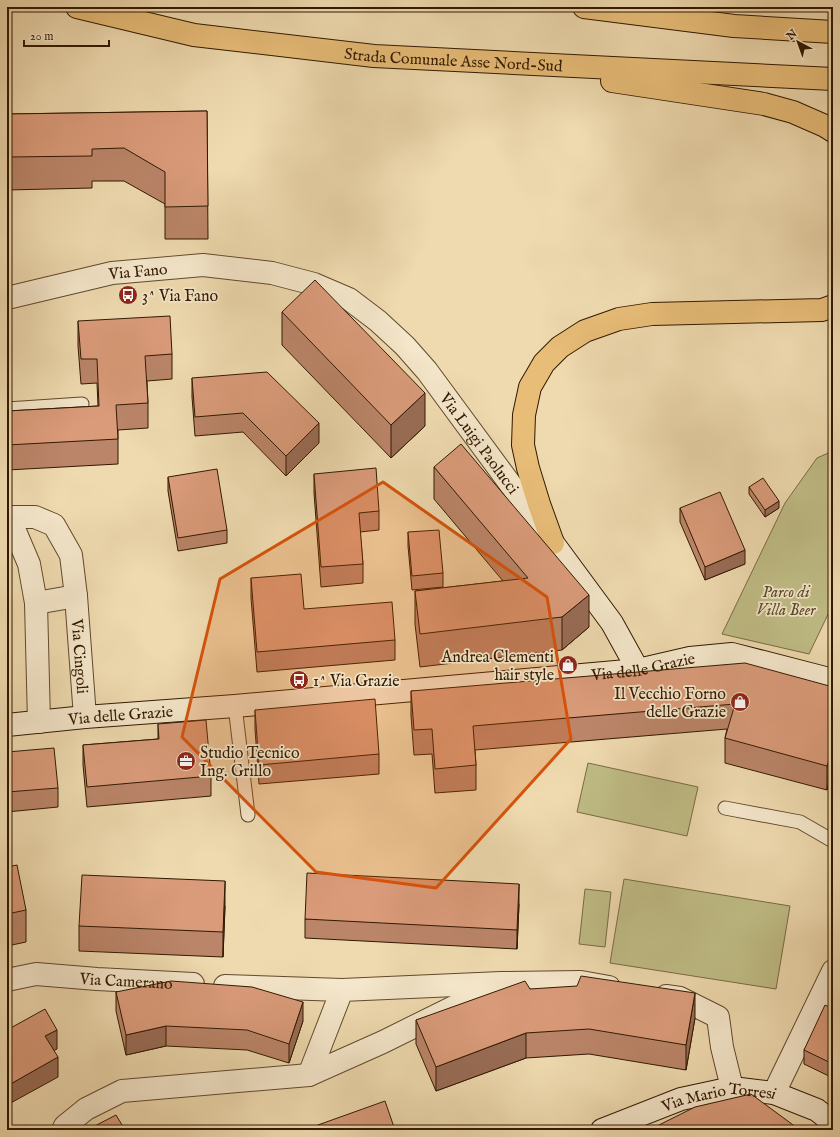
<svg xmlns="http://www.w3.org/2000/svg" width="840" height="1137" viewBox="0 0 840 1137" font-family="'IM FELL English',serif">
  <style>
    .green { fill: #c0bd86; stroke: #786b44 }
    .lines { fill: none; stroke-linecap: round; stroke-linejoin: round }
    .lane-casing { stroke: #60492c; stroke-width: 15 }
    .street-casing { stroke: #60492c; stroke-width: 24 }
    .secondary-casing { stroke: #311901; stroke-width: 24 }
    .highway-casing { stroke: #311901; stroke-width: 24 }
    .lane { stroke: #f5e7cb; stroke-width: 13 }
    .street { stroke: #f5e7cb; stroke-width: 22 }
    .secondary { stroke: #f5e7cb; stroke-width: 22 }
    .highway { stroke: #e8bd78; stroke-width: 22 }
    .wall { fill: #bb8569; stroke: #311901 }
    .shaded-wall { fill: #996c55; stroke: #311901 }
    .building { fill: #da9b7a; stroke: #311901 }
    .marked { fill: #d6530b; fill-opacity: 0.2; stroke: #d6530b; stroke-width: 3; stroke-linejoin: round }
    .labels { text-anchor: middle; stroke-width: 3.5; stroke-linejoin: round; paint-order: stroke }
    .street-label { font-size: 16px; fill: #311901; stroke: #f5e7cb }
    .poi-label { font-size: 16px; fill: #311901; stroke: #f5e7cb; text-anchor: start }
    .park-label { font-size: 16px; font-style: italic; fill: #5c4a29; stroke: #f5e7cb }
  </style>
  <rect width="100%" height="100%" fill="#efdaaf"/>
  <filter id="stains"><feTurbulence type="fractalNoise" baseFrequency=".005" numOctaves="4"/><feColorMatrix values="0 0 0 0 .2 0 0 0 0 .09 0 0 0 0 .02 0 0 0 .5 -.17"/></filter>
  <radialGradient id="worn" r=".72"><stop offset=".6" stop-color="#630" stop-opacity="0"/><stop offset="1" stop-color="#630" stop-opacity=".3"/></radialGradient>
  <path class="green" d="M833,451V604L809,654L722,634L785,503L817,458Z
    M588,763L698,787L687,836L577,812Z
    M624,879L790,906L776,989L610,963Z
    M585,889L611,892L605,947L579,944Z"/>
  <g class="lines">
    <defs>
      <path id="lane" d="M7,409L82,404
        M235,706L248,815
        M725,808L800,822L833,841"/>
      <g id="street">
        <path id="s1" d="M7,298L112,273L203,265L272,273L314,284L349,299L378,321L405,346L427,371L547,534"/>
        <path id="s2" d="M7,517H35L54,525L71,555L76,596L85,717"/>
        <path d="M9,517L29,564L36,603L39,722"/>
        <path d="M36,603L76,596"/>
        <path id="s3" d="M7,980L36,974L97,979L193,984"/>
        <path d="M225,986L342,990"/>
        <path d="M666,996L680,998L718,1017L722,1047L732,1088"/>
        <path d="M309,1075L342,990L501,983L581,982L609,987"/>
        <path d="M774,1093L833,971"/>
        <path d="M63,1130L65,1126L86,1109L122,1091L309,1075L383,1042L494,987"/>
      </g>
      <g id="secondary">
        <path d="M553,543L612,623L638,670"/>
        <path id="s4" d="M7,725L85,717L235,706L638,670L690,658L732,654L833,680"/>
        <path id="s5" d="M602,1130L681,1099L732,1088L774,1093L817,1110L833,1123"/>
      </g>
      <g id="highway">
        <path id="s6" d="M77,7L194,35L374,56L833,79"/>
        <path d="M584,7L734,26L833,32"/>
        <path d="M612,81L764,104L793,112L825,126L833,131"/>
        <path d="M553,543L539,504L528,468L523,445L524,415L530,387L544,363L560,347L585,331L619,319L652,314L822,310L833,306"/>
      </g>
    </defs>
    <use href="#lane" class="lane-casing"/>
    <use href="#street" class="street-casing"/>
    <use href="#secondary" class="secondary-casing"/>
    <use href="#highway" class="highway-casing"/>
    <use href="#lane" class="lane"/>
    <use href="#street" class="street"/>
    <use href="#secondary" class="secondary"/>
    <use href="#highway" class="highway"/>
  </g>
  <path class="wall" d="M207,111L208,239H165V204L124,181H92V188L7,190V114Z
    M282,312L425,426L391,458L282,345Z
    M78,321L172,354V379L147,381L148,403V428L118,430V464L7,470V411L98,406L97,383L81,384L78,346Z
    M192,378L319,443L286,476L243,432L195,436L192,397Z
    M434,467L589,627L562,650L420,667L415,624V591L503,581L434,499Z
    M314,474L379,511V530L360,532L363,564V583L321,587L314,493Z
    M168,477L227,530V543L178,551L168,491Z
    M749,487L779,508L765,517L749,494Z
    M680,508L745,564L705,580L680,522Z
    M408,532L443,573V587L412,590L408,546Z
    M251,578L304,609L395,640V660L257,672L251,598Z
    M833,687L827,790L725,763V738L727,729L475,750L476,765V790L435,793L432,754L414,755L411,716V691Z
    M255,710L379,754V774L259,784L255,729Z
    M158,724L211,776V796L87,807L83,765V745L158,739Z
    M7,752L58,788V807L7,812Z
    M7,867L26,910V942L7,946Z
    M519,904L517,949L305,938V919Z
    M225,906L223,957L79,951V926Z
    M530,989L695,1018L686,1070L589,1054L526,1058L436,1091L416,1044V1020Z
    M116,992L303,1021L289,1063L247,1050L166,1046L126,1055L116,1011Z
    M833,1009V1078L804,1064V1050Z"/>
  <path class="shaded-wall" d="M425,393V426L391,458V425Z
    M319,423V443L286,476V456Z
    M779,501V508L765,517V510Z
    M745,550V564L705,580V567Z
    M589,595V627L562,650V617Z
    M833,746V771L827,790V766Z
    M225,881V906L223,957V932Z
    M519,884V904L517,949V930Z
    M695,993V1018L686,1070V1045Z
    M303,1002V1021L289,1063V1044Z
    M166,1026V1046L126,1055V1035Z
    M57,1030V1049L45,1055V1036Z
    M526,1033V1058L436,1091V1067Z
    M58,1057V1077L7,1105V1086Z"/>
  <path class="building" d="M207,111L208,206L165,207V172L124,148L92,149V156L7,157V114Z
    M315,280L425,393L391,425L282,312Z
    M170,316L172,354L145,356L148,403L116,405L118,439L7,445V411L99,406L97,359H81L78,321Z
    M267,372L319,423L286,456L243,413L195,417L192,378Z
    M461,444L589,595L562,617L420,634L415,591L528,578L434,467Z
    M376,468L379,511L359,513L363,564L321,567L314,474Z
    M217,469L227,530L178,538L168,477Z
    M763,478L779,501L765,510L749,487Z
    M720,492L745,550L705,567L680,508Z
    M439,530L443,573L412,576L408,532Z
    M301,574L304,609L392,602L395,640L257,652L251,578Z
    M745,663L833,687V746L827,766L725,738L735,704L473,726L476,765L435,769L432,729L414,730L411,691Z
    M375,699L379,754L259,765L255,710Z
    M206,720L211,776L87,787L83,745L159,739L158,724Z
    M54,748L58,788L7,792V752Z
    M17,865L26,910L7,914V867Z
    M307,873L519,884L517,930L305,919Z
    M82,875L225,881L223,932L79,926Z
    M581,976L695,993L686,1045L589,1029L526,1033L436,1067L416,1020L525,981L530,989L577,986Z
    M171,981L252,987L303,1002L289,1044L247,1030L166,1026L126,1035L116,992Z
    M825,1005L833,1009V1064L804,1050Z
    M45,1009L57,1030L45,1036L58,1057L7,1086V1030Z
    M751,1094L800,1130H659L657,1126L695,1107Z
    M385,1101L395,1130H304Z
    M116,1115L125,1130H87Z
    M14,1128L15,1130H7V1129Z"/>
  <path class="marked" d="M383,482L547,597L571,739L436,888L316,872L182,737L220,579Z"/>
  <defs>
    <symbol id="bus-disc" viewBox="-11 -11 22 22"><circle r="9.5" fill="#8f2418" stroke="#f5e7cb"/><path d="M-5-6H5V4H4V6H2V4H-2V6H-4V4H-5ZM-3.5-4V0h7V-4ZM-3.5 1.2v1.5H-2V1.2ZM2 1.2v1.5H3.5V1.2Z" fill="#fff"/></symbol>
    <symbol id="shop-disc" viewBox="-11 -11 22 22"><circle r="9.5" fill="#8f2418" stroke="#f5e7cb"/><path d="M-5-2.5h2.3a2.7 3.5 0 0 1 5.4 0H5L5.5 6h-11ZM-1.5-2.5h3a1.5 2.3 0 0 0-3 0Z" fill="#fff"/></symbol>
    <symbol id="office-disc" viewBox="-11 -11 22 22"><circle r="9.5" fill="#8f2418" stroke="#f5e7cb"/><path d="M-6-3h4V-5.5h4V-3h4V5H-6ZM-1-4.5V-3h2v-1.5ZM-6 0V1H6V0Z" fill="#fff"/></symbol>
  </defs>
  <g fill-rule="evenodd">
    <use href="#bus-disc" x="117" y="284" width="22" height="22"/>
    <use href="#shop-disc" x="557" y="654" width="22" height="22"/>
    <use href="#bus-disc" x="288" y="669" width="22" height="22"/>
    <use href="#shop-disc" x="729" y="691" width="22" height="22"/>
    <use href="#office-disc" x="175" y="750" width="22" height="22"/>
  </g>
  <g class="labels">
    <g class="street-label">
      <text dy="6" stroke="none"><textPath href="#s6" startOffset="381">Strada Comunale Asse Nord-Sud</textPath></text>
      <text dy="6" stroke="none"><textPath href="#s1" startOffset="134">Via Fano</textPath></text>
      <text dy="6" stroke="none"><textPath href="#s1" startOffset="546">Via Luigi Paolucci</textPath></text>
      <text dy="6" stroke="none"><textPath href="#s2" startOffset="185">Via Cingoli</textPath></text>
      <text dy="6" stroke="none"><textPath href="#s4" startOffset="639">Via delle Grazie</textPath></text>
      <text dy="6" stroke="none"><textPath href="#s4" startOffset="114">Via delle Grazie</textPath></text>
      <text dy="6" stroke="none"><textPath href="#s3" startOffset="120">Via Camerano</textPath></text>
      <text dy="6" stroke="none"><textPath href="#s5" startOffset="123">Via Mario Torresi</textPath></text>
    </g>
    <g class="poi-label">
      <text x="142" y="301">3^ Via Fano</text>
      <text x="554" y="662" text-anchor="end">Andrea Clementi<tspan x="554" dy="18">hair style</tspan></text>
      <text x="313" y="686">1^ Via Grazie</text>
      <text x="726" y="699" text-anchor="end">Il Vecchio Forno<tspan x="726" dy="18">delle Grazie</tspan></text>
      <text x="200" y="758">Studio Tecnico<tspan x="200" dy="18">Ing. Grillo</tspan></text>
    </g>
    <g class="park-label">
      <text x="786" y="597">Parco di<tspan x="786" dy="18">Villa Beer</tspan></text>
    </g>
  </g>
  <rect width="840" height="1137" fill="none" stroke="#efdaaf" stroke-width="24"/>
  <rect x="8" y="8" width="824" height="1121" fill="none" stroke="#311901" stroke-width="2"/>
  <rect x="12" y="12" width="816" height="1113" fill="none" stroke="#311901"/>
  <g transform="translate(798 42) rotate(319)" stroke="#f5e7cb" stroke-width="3" paint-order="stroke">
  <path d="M0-3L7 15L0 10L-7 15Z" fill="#311901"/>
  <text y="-6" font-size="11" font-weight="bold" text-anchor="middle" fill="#311901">N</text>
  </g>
  <path d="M24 40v6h85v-6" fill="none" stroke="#311901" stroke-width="2"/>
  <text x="30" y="40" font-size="12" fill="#311901" stroke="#f5e7cb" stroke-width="3" paint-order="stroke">20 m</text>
  <rect width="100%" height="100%" filter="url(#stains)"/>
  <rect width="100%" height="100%" fill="url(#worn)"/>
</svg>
